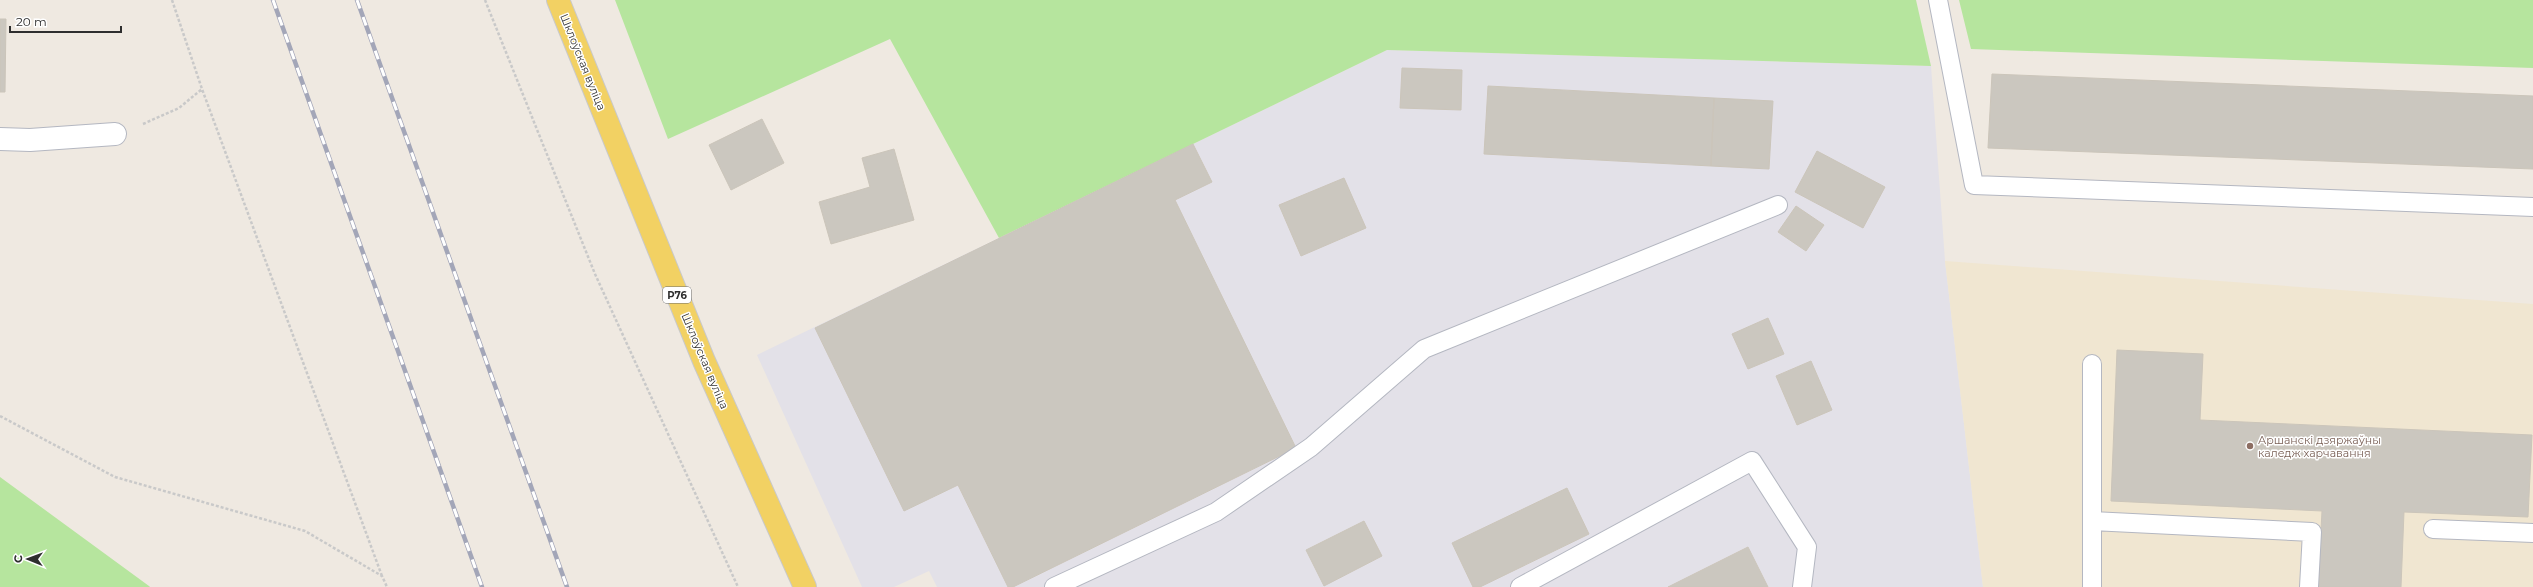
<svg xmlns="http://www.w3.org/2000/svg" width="2533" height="587" viewBox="0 0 2533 587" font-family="Montserrat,sans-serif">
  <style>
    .industrial { fill: #e3e1e8 }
    .education { fill: #f0e6d1 }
    .green { fill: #b6e59e }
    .building { fill: #cbc7bf; stroke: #cbc5ba }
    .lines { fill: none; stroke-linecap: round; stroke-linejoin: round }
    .lane-casing { stroke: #b4b7c1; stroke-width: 20 }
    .street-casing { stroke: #b4b7c1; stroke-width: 24 }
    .primary-casing { stroke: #c9c9c9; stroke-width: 24 }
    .path { stroke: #c9c9c9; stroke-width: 2.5; stroke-dasharray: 3 2; stroke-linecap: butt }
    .lane { stroke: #fff; stroke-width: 18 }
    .street { stroke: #fff; stroke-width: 22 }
    .primary { stroke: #f2d163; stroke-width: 22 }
    .rail-casing { stroke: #a3a6b8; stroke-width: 4.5 }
    .rail { stroke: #fff; stroke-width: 3; stroke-dasharray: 9; stroke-linecap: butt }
    .education-dot { fill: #8d6e63; stroke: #fff; stroke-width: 1.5 }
    .labels { text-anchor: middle; stroke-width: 3; stroke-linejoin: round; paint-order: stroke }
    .shield { fill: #fff; stroke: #6d6d6d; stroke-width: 1 }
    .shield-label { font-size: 10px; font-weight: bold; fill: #2e2e2e }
    .street-label { font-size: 11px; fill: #2e2e2e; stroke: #fff }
    .education-label { font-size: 11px; fill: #785e54; stroke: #fff; text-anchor: start }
  </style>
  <rect width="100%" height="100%" fill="#efe9e1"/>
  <path class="industrial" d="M1387,50L1931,66L1945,261L1983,587H937L929,571L894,587H862L757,355Z"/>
  <path class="education" d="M1945,261L2533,304V587H1983Z"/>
  <path class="green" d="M615,0H1916L1931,66L1387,50L999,238L890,39L668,139Z
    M1959,0H2533V68L1971,49Z
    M0,477L149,586L150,587H0Z"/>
  <path class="building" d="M0,19H6L5,92H0Z
    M1402,68L1462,70L1461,110L1400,108Z
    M1992,74L2533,96V169L1988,148Z
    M1488,86L1714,98L1711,166L1484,154Z
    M1714,98L1773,101L1769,169L1711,166Z
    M762,119L784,163L731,190L709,145Z
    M1193,144L1212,182L1175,200L1296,448L1013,587H1008L958,485L904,511L815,328Z
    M894,149L914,220L831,244L819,202L870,187L862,158Z
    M1817,151L1885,187L1863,228L1795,192Z
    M1344,178L1366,228L1301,256L1279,205Z
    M1796,206L1824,225L1806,251L1778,232Z
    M1768,318L1784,354L1748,369L1732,334Z
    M2117,350L2203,354L2200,420L2532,435L2528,517L2404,512L2401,587H2318L2322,511L2111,501Z
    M1811,361L1832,410L1797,425L1776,376Z
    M1567,488L1589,534L1480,587H1473L1452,543Z
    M1364,521L1382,556L1324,586L1306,550Z
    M1748,547L1768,587H1668Z"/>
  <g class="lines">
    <defs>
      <path id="lane" d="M1938,0L1974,185L2533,207
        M2092,521L2312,532L2309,587
        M2433,529L2533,533
        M1054,587L1216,512L1311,447L1424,349L1778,205
        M1520,587L1752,461L1807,547L1802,587
        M2092,587V364"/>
      <path id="street" d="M0,139L30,140L115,134"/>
      <path id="primary" d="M558,0L704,361L805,587"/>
    </defs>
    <use href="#lane" class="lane-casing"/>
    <use href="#street" class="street-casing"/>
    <use href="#primary" class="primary-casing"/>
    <path class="path" d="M172,0L202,89L382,576
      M485,0L595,274L738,587
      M143,124L179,108L202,89
      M0,416L115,477L305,531L382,576L387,587"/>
    <use href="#lane" class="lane"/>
    <use href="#street" class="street"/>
    <use href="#primary" class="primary"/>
    <defs>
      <path id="rail" d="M273,0L482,587
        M357,0L567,587"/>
    </defs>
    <use href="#rail" class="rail-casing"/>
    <use href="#rail" class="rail"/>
  </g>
  <circle class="education-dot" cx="2250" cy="446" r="4"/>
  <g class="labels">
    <rect class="shield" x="663" y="287" width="28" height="16" rx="3"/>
    <g class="shield-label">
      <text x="677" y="299">Р76</text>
    </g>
    <g class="street-label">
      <text transform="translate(583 62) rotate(68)" y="4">Шклоўская вуліца</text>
      <text transform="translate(705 361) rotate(67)" y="4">Шклоўская вуліца</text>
    </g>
    <g class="education-label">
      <text x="2258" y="444">Аршанскі дзяржаўны<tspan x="2258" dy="13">каледж харчавання</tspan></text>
    </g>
  </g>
  <g transform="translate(28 559) rotate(271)" stroke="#ffffff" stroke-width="3" paint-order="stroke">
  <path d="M0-3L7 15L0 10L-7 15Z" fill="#2e2e2e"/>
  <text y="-6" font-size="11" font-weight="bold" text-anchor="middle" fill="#2e2e2e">С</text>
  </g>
  <path d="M10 26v6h111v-6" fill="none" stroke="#2e2e2e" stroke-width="2"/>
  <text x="16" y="26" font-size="12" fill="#2e2e2e" stroke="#ffffff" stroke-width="3" paint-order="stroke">20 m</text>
</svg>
